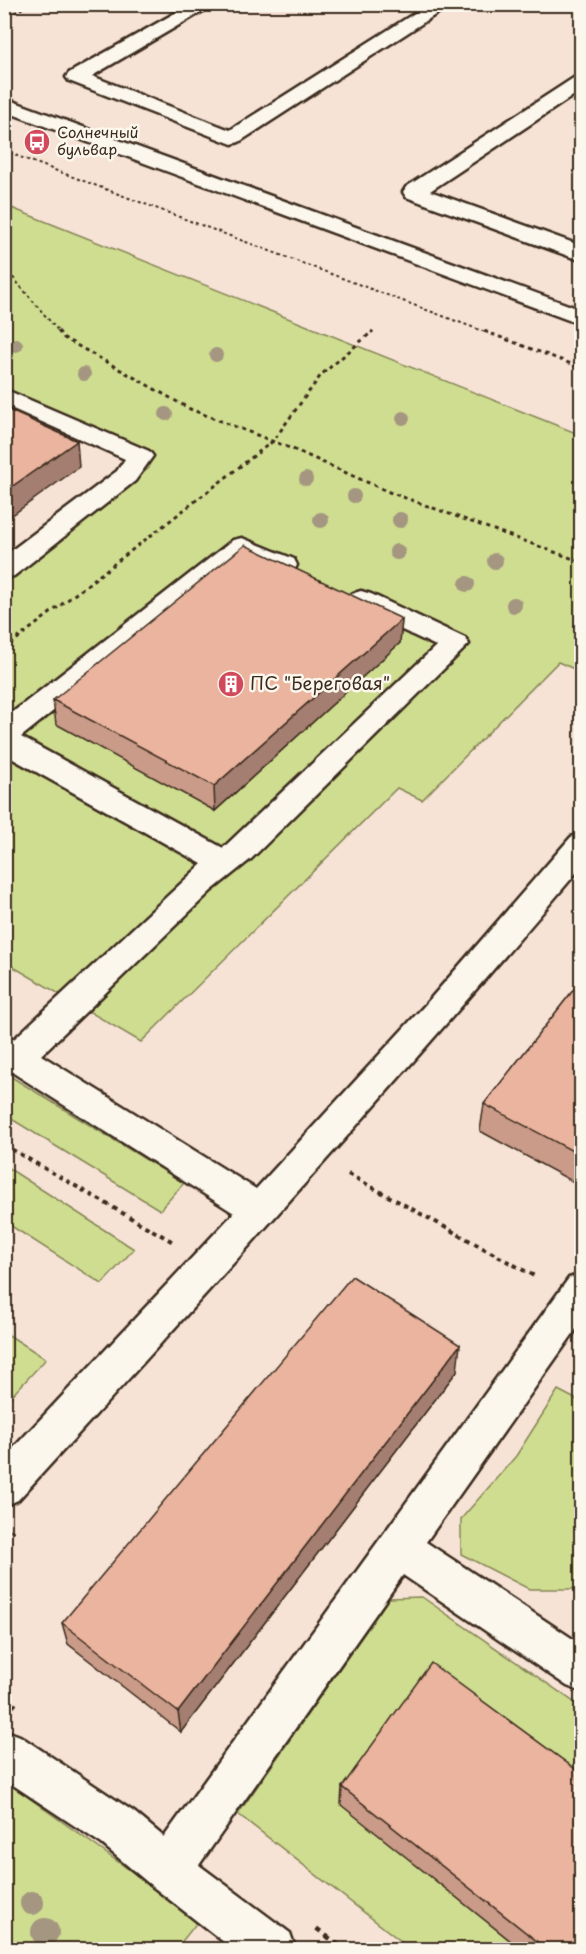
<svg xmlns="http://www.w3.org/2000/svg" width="586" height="1954" viewBox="0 0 586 1954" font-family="'Playpen Sans',sans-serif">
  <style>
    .green { fill: #cfdd90; stroke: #858457; stroke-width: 1.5 }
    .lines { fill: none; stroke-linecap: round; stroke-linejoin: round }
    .minor-casing { stroke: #3b2a1e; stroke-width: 5 }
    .path-far3 { stroke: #3b2a1e; stroke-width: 2; stroke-dasharray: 3 3; stroke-linecap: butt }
    .path-far2 { stroke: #3b2a1e; stroke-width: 3; stroke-dasharray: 4 4; stroke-linecap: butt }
    .path-far1 { stroke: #3b2a1e; stroke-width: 4; stroke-dasharray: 4.5 4.5; stroke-linecap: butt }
    .path { stroke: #3b2a1e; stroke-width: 4.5; stroke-dasharray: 6 6; stroke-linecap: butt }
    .minor { fill: #fbf7ec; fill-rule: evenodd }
    .tree { fill: #a49680 }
    .wall { fill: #c99b88; stroke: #3b2a1e; stroke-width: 1.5 }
    .shaded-wall { fill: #a47e6f; stroke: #3b2a1e; stroke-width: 1.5 }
    .building { fill: #eab49e; stroke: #3b2a1e; stroke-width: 1.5 }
    .labels { text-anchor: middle; stroke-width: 5; stroke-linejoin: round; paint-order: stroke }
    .far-poi-label { font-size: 15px; fill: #3b2a1e; stroke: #fbf7ec; text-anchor: start }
    .poi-label { font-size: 18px; fill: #3b2a1e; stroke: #fbf7ec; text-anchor: start }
  </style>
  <rect width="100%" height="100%" fill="#f6e3d5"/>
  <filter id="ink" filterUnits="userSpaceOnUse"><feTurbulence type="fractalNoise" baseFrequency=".0167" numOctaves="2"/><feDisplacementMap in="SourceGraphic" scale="12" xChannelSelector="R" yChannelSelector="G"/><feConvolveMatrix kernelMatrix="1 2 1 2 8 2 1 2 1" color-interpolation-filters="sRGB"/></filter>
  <g filter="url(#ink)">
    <path class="green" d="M4,205L581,435V672L558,662L422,800L397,788L141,1042L5,962V584L149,468L150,451L5,391Z
      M5,1073L184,1183L160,1210L5,1115Z
      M5,1166L134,1249L102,1284L5,1222Z
      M4,1332L46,1359L5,1403H4Z
      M558,1390L581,1402V1582L575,1589H529L461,1554V1519L516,1456Z
      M422,1597L581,1707V1949H411L238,1814L389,1598Z
      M4,1780L199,1920L176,1949H5Z"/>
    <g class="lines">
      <defs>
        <path id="minor" d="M191,4H215L92,76L230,130L429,4H452L239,142L232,144L69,81L66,77L69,73Z
          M582,75V90L430,191L582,246V261L406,197L403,192L406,187L575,77Z
          M4,98L582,310V325L4,111Z
          M4,389L149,451L153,456L135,481L14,576L4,578V556L117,471L125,459L4,405Z
          M242,538L294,559L297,565L294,571L284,573L274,571L245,557L21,737L223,848L436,646L351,606L347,600L351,594L361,591L371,594L465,638L469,644L251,859L211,891L41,1055L256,1189L425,1005L571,837L582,834V866C399,1082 209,1291 18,1500L4,1506V1458L234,1213L4,1067V1036L14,1039L202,864L4,754V719L233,540Z
          M582,1274V1321L426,1542L582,1645V1692L567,1686L403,1575L199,1865L290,1933L296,1950H234L152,1886L102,1844L4,1779V1730L20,1736L134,1812L164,1837L569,1278Z"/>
      </defs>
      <use href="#minor" class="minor-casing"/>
      <path class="path-far3" d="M4,7L10,4
        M4,18L31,4
        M4,151L488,333
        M4,202L8,191
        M4,243L10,274L60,333
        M371,333L374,330"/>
      <path class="path-far2" d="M58,331L64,338L190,409L295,450L389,492L582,562
        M484,331L582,368
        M4,649L273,441L321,375L373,331"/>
      <path class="path-far1" d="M4,1145L173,1242
        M348,1174L536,1277"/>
      <path class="path" d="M4,1541L13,1530
        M4,1697L16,1706
        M316,1928L345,1950"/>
      <use href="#minor" class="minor"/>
    </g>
    <g class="tree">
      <circle cx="16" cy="345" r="7"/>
      <circle cx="216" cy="355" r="7"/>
      <circle cx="84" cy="374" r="7"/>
      <circle cx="166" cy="414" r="7"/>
      <circle cx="403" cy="418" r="7"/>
      <circle cx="306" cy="479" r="7"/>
      <circle cx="354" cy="496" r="7"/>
      <circle cx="321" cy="520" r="8"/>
      <circle cx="400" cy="520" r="8"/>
      <circle cx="397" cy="552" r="8"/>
      <circle cx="495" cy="561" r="8"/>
      <circle cx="467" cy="584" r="8"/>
      <circle cx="514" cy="605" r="8"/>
      <circle cx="32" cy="1903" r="12"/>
      <circle cx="45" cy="1932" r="14"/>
    </g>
    <path class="wall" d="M402,619L400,643L215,811L56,724L53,700Z
      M582,979V1182L579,1185L480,1131L484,1104Z
      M457,1371L181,1732L68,1644L62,1623Z
      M342,1787L582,1950H522L341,1805Z"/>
    <path class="shaded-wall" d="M77,441L79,467L4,521V492Z
      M402,619L400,643L215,811L214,786Z
      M460,1345L457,1371L181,1732L178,1712Z"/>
    <path class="building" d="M4,408L77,441L4,492Z
      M245,545L402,619L214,786L53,700Z
      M582,979V1156L484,1104Z
      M352,1276L460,1345L178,1712L62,1623Z
      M431,1663L582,1774V1950H548L342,1787Z"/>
  </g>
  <defs>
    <symbol id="bus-disc" viewBox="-11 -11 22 22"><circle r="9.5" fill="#d1495b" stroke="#fbf7ec"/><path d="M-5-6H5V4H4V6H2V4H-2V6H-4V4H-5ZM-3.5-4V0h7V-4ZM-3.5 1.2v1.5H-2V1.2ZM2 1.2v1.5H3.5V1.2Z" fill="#fff"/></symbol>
    <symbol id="building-disc" viewBox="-11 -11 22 22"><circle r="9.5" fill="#d1495b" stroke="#fbf7ec"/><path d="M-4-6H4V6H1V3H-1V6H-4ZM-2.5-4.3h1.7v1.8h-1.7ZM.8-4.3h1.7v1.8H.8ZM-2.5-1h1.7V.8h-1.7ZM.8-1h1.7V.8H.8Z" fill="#fff"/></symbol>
  </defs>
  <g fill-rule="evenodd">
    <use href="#bus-disc" x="22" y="127" width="30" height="30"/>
    <use href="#building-disc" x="216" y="669" width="30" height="30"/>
  </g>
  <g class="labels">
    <g class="far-poi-label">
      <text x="57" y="138">Солнечный<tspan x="57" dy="17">бульвар</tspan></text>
    </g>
    <g class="poi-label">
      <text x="250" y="690">ПС "Береговая"</text>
    </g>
  </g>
  <rect width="586" height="1954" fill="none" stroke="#fbf7ec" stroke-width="24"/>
  <rect x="12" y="12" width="562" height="1930" fill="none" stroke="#3b2a1e" stroke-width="2" filter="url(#ink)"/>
</svg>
